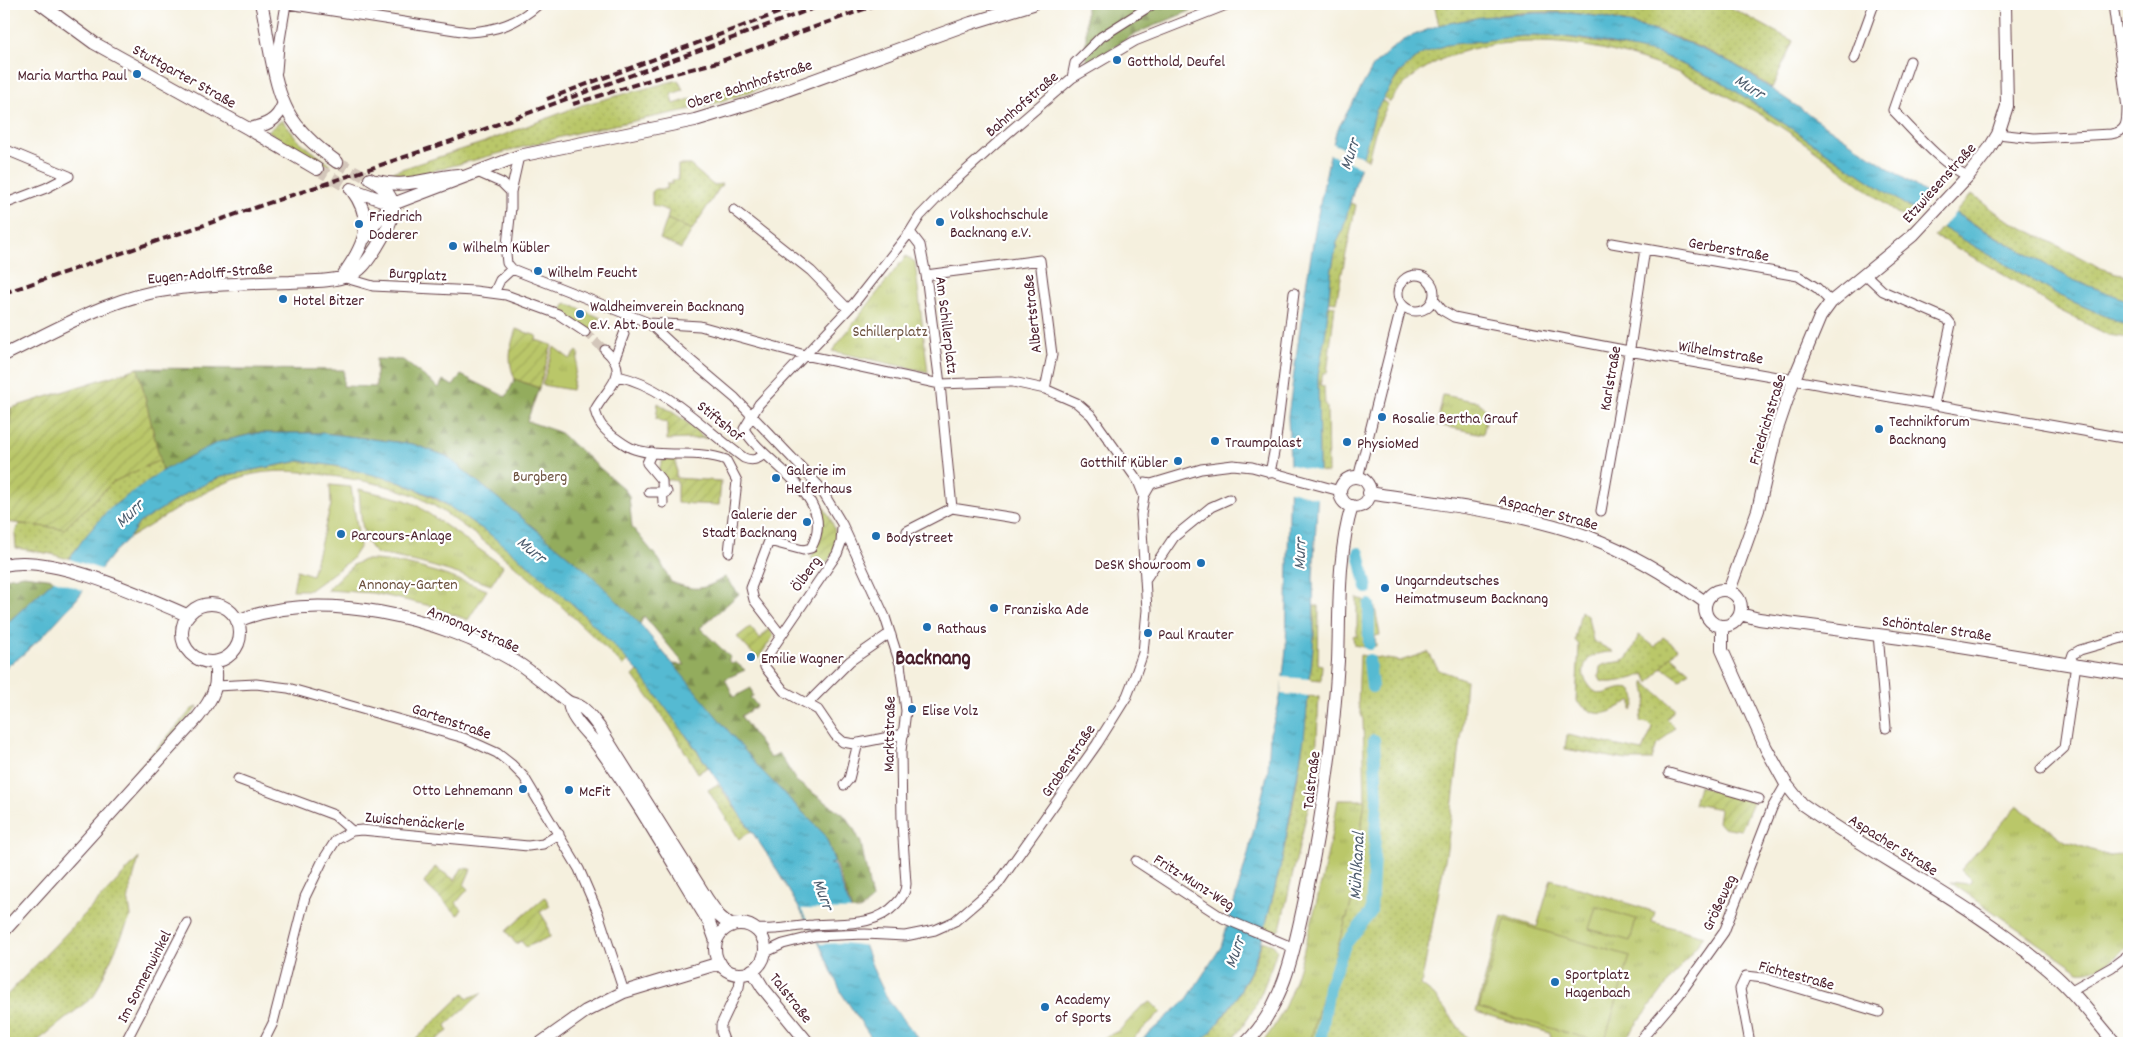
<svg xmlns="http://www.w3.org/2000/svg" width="2133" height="1047" viewBox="0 0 2133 1047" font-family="Dekko,sans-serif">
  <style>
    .grass { fill: url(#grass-dots); stroke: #82734a }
    .forest { fill: url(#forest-firs); stroke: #6e6644 }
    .park { fill: url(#park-tufts); stroke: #82734a }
    .garden { fill: url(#garden-furrows); stroke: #82734a }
    .pitch { fill: #bac769; stroke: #82734a }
    .water { fill: url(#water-ripples); stroke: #4f6c7e }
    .pier { fill: #f5f0de }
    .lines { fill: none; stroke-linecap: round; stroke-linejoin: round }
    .canal { stroke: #54bad2; stroke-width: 12 }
    .street-tunnel { stroke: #d3c6ba; stroke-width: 9; stroke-dasharray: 9 4.5; stroke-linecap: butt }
    .secondary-tunnel { stroke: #d3c6ba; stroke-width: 12; stroke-dasharray: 12 6; stroke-linecap: butt }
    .street-casing { stroke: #643e46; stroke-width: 11 }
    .secondary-casing { stroke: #643e46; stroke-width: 14 }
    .street { stroke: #fff; stroke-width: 9 }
    .secondary { stroke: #fff; stroke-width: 12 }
    .rail { stroke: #4a1f2b; stroke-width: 4; stroke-dasharray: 8 4; stroke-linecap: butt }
    .poi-dot { fill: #1f6fb2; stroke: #fff; stroke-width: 2 }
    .labels { text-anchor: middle; stroke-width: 4.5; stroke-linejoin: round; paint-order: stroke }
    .poi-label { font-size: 16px; fill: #4a1f2b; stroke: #fff; text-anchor: start }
    .street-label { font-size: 16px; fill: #4a1f2b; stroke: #fff }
    .park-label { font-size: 16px; fill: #6c513e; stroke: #fff }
    .water-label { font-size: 18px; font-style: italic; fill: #4e5d6e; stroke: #fff }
    .district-label { font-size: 21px; font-weight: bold; fill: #4a1f2b; stroke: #fff }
  </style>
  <defs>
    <pattern id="grass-dots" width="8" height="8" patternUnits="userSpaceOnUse" patternTransform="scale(1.25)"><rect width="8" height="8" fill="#bac769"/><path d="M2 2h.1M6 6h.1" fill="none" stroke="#a1aa5b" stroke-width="1.8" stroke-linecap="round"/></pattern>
    <pattern id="forest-firs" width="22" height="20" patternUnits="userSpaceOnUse" patternTransform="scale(1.25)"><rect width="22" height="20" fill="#93ac5d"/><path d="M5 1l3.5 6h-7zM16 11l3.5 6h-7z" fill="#7a8b4d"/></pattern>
    <pattern id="park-tufts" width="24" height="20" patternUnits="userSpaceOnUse" patternTransform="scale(1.25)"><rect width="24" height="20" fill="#bac769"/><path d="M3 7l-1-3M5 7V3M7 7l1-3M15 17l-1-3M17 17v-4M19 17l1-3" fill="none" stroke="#a1aa5b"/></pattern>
    <pattern id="garden-furrows" width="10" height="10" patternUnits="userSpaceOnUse" patternTransform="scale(1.25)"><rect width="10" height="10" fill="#bac769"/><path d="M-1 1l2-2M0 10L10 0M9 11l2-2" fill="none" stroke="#a1aa5b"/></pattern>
    <pattern id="water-ripples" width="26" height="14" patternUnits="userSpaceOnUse" patternTransform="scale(1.25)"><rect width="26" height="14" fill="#54bad2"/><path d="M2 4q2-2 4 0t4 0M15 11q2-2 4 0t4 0" fill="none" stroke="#4897ab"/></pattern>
  </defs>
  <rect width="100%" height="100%" fill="#fff"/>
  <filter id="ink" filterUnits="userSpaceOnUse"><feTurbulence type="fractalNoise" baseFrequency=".02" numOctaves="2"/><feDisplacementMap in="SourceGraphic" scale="10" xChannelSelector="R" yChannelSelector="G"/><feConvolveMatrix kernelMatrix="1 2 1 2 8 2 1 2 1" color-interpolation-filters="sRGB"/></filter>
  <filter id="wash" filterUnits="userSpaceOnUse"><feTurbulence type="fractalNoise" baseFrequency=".0096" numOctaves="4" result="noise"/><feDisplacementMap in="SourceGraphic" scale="20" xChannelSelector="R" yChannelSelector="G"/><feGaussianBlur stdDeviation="1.12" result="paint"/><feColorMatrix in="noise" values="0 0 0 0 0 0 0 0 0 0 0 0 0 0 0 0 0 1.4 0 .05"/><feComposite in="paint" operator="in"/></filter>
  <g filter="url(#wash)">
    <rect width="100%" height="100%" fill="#f5f0de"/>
    <path class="grass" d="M1434,4H1724L1793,41L1772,88C1759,80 1747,71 1734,64C1684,37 1627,18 1571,13C1527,9 1482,17 1439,25Z
      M1523,36H1559L1643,50L1659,54L1722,82L1916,212L1908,221C1870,194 1835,163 1796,137C1708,78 1601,29 1492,45C1453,51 1413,67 1390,102L1383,97C1394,82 1404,64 1421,54C1448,38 1492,39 1523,36Z
      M789,73L793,77L707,106L580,132L410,177L399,178L386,174L485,142L582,105L678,80L683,90L671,94L674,104L693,98L695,101L728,90L731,93Z
      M1381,100L1388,104L1375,132L1368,160L1362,157L1376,110Z
      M282,120L298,140L330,165L325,168L268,131Z
      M678,165H690L713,185L722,184L692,230L667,219L669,211L652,205V192L655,189H667V184H672V180H678Z
      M1972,194L2004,218L2103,269L2116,273L2129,275V301L2073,280L1955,213Z
      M1350,203L1356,205L1336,302L1329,301L1331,274L1337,242L1342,232Z
      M1942,227L2060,296L2119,322L2129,324V338L2108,335L2053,307L2023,286L1943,240L1934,237Z
      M1328,305L1335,306L1327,373H1323L1320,385L1324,386L1325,405L1327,407L1328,473L1319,471L1318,376Z
      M159,458L162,471L108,510L68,559L51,554L16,548L15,533L19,524L64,528L113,482Z
      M300,461C331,465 366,469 396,481C486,515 562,593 629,660L623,666C576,618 527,573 473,533C455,520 437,506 416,496C391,485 359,480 332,476C302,471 272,468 242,477C203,489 164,518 129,538L139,523L189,492L222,476Z
      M1357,598L1374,603L1380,635L1375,636L1376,646L1363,647L1354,645L1353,636H1357Z
      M1314,606H1319L1318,664L1322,665L1321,680L1310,679L1314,636Z
      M1581,611L1588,617L1593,641L1614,652C1597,652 1581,657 1584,677C1600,709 1610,684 1630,689C1638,695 1637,703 1632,711V700C1607,713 1601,722 1576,701L1579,645L1575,640Z
      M1639,635L1655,647L1663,637L1678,648L1649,683L1645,674C1637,678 1609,685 1601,681L1599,676L1600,667C1608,660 1621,665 1627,658C1632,652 1635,642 1639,635Z
      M1428,652L1439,670L1466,680L1462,730L1447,849L1421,985L1434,995L1471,1043H1310L1321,999L1351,904L1365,800L1363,720L1358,704L1360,655L1400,661Z
      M638,671L655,691L708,767L698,773L670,727L633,676Z
      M1645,682L1675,709L1667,719L1675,727L1656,747L1652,760H1627L1565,749L1567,735L1642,751L1653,728L1648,723L1640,722C1640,713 1647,706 1647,698C1647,692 1644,689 1645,682Z
      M1308,696L1319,697L1315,778L1280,929L1275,932L1265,927C1285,851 1301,775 1308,696Z
      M198,707L111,803L107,804L192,709Z
      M718,784L751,831L739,839L708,790Z
      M139,858L128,897L131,916L94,996L35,1043H4V998Z
      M1262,941L1273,945L1277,950C1265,986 1255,1015 1229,1043H1199C1228,1017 1251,978 1262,941Z
      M464,993L468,998L482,993L446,1025L448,1031L432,1043H412Z"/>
    <path class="forest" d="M1086,4H1207L1134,34L1086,66Z
      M376,359L403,360L439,388L443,380L453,386L461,375L506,397L515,379L539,388L527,421L559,432L625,490L629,496L632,527L660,561L671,582C695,591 702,591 725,577L739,594L700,628L730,657L728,660L733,664L735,662L745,670L725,679L734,697L751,688L753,696L750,697L757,706L741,716L770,758L779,753L796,781L844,815L853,827L861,843L872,900L860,910H852L825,835L760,769L672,664L685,665L644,616L640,624L588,572L446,456L413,444L323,433H257L219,442L162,471L138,368L344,370L343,386L376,387Z
      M11,408L8,468L4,467V410Z
      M24,575L55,579L4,626V578Z"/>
    <path class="park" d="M906,256L915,262L928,372L832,351Z
      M554,347L570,359L577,351L579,353L572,390L542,385Z
      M1443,395L1479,402L1488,413L1483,434L1437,425Z
      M359,489L402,499L415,504L503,566L491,585C453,572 416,560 377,554C359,540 361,509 359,489Z
      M363,560C406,559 448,576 487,590L468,620L431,606L373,593L327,590L353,565Z
      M1338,800H1365L1351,904L1321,999L1311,1040L1310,1043H1262C1289,1010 1298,972 1309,931C1321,888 1330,844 1338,800Z
      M2017,806L2065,841L2110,856L2129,854V943C2118,956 2098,974 2079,971L1950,882L1968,884L1972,881L1961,870Z
      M1551,879L1655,912L1652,922L1704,936L1622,1043H1560L1552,1040L1550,1033L1476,1012L1502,916L1537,927Z
      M1151,1002L1161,1012L1128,1043H1103L1100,1040L1120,1030L1141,1007Z"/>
    <path class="garden" d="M667,219L692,230L681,249L660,239Z
      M516,329L537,336L536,340L552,345L539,388L515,379C507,361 510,347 516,329Z
      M138,368L160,460L113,482L64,529L6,522L11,408Z
      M658,403L683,419L702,436L708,438L667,440V423L656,419Z
      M667,459H676V478L721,481L719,505L677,503V481L664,479L659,470L662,461Z
      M813,493C832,516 848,542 823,567L811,558C827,527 825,526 811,494Z
      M750,627L760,639L768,629L773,634V637L758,659L737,637Z
      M1671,656L1689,671L1680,680L1662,667Z
      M1699,786L1753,802L1741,830L1722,827L1718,822L1720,809L1694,804Z
      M435,867L455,880L462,868L471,869L464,885L468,889L456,903L462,909L458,915L424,883Z
      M545,897L550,906L540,912L547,923L550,937L526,947L521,941L516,944L506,931Z"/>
    <path class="pitch" d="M566,303L601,318L590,331L562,311Z
      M330,485L351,487L360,546L351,560L310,590H293L297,570L312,575L331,505Z
      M1596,907L1636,919L1630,941L1589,929Z
      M1505,920L1630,956L1604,1043L1479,1008Z"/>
    <path class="water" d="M1535,13H1570L1603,17L1649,29L1688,43L1734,64L1966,220L2073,280L2129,301V324L2119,322L2060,296L1916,212L1722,82L1659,54L1597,41L1559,36H1523L1446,45L1420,55L1399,73L1376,110L1342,232L1337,242L1331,274L1326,330L1318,376L1319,471L1313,577L1314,636L1304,739L1282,860L1261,943L1250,972L1235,1000L1211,1032L1199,1043H1138L1187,999L1221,947L1247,858L1268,771L1270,733L1276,715L1281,694L1286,649L1290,465L1288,416L1305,292L1317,219L1328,164L1336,132L1374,65L1390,50L1407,38L1439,25L1481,17Z
      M257,433H323L413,444L446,456L588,572L640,624L760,769L825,835L835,863L829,864L834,865L874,971L888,1000L922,1043H875L842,994L817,939L771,860L694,746L638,671L579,610L534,570L488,533L438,499L416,489L394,480L336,466L300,461L222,476L189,492L139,523L129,538L114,552L75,601L43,636L20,657L4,668V626L55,579L84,538L108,510L121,500L162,471L204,449L219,442Z"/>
    <path class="pier" d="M1332,143L1364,158L1361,167L1329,154Z
      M1932,195L1957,211L1940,229L1914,214Z
      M1287,464L1322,472L1320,499L1286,490Z
      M66,558L103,570L87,592L52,579Z
      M1282,677L1311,679L1310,696L1281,694Z
      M801,909L855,910L868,946L843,943L820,944Z"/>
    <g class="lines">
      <path class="canal" d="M1359,553L1367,588
        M1369,605V644
        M1369,660L1372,687
        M1320,1043L1329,987L1345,945L1371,912L1377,799L1374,740"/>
    </g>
  </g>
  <g filter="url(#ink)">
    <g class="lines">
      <path class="street-tunnel" d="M585,332L605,350"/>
      <path class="secondary-tunnel" d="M337,162L370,179
        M317,169L347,187"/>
      <defs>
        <path id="street" d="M288,4L468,32C496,31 518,23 539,4
          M1854,59L1874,4
          M1910,61L1893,110C1916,133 1938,162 1968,176
          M277,71L279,46L286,4
          M1072,78L1075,63L1101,37L1153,4
          M1998,134L2033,138L2111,134C2127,132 2127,122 2127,108L2113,4
          M4,149L69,176
          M519,156L511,192V208L506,254L507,263L512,269L649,323L700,326L805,355L940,384L997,382H1013L1045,389L1077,403L1091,415L1138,481L1144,496
          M477,172L502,183L511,192
          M4,204L46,188L69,176
          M734,210L811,271L848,309
          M910,232L920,245L926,275L940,384L952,508
          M1612,243L1798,276L1817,288L1831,302
          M1865,274L1883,291L1947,319L1951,324L1934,405
          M926,275L1040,260L1052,355L1045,389
          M1398 293a18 18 0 1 1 36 0a18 18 0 1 1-36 0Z
          M342,277L373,286L475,291L506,295L558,314L585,332
          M494,293L500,280L512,269
          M1433,299L1442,310L1454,317L1483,323L1629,351L2129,439
          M649,323L676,348L735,398L819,486L842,524L885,617L900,664L906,711L901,751L902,823L906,884C906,892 902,898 896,904C874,928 842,922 813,925C793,926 775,931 755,929
          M605,350C632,374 608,386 595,410C598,423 604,430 614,437C620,441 627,447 634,449C664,459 697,449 726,460L737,481L729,552
          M615,358L624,334
          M618,376C668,387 703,429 744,458C751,461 759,460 763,454
          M652,452L647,463L662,481L663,503
          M1270,473L1275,447L1294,293
          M1358,478L1402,304
          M1145,483L1151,484L1201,469L1233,465L1252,467L1340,491
          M649,492H667
          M952,508L1015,518
          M1601,511L1631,342L1645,249
          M842,527L841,543L837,554L768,655L764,663L765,667L784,691L818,710L835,735L843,742L854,744L904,734
          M907,531L952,508
          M1145,580L1174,537L1211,507L1229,499
          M1878,634L1886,728
          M781,635L754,600L751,588L769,541L803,550L811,548C840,497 764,465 744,429L759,404L855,302L910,232L920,216L950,185L1009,132L1072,78L1084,71L1135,41L1229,4
          M2070,663L2073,654L2080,650L2129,636
          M216,686L256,684L288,688L464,738L497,753L511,764L524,777L579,869L598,913L624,992
          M808,703L850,661L886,636L891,635
          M2041,769L2064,748L2076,664
          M1669,773L1759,799
          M238,779L334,815L352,831
          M844,785L849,779L858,743
          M1136,861L1223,918L1294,948
          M764,953L783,944L815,936L865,934L905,936L935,930L955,921L998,884L1097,744L1127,696L1136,673L1143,653L1147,610L1141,515L1144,496L1151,484
          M2070,991L2112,967L2129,954
          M125,1043L187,923
          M263,1043L273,1023L305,897L322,862L336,840L352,831L362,830L528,846L543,844L559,834
          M725,1043L721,1032V1025L739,987L741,973
          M1638,1043L1679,995L1724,932L1772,808L1786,784
          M1750,1043L1740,989L1746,976L1764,978L1879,1012"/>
        <path id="secondary" d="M41,4L94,43L249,129L317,169
          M261,4C265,17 266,32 269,46C280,105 287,126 337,162
          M249,129C266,125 277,121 283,105
          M377,181C405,189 430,177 458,175
          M351,189L393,204
          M364,239L380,217L393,204L519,156L695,120L751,103L971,23L1033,4
          M342,277C363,246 377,224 352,190
          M4,355C58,329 112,296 173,289C212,284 251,283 290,282C310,281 332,282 350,275C362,271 369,258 376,248C393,220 406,199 370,179
          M1340 492a15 15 0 1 1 30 0a15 15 0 1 1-30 0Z
          M1369,493C1443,505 1519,511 1589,537C1631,553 1669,576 1705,602
          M4,565C51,553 142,596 187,615
          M1705 608a18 18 0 1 1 36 0a18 18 0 1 1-36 0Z
          M1729,591L1758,510L1776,432L1794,379L1820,317L1831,302L1913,235L1968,176L1989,149L1998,134L2007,106L2005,4
          M182 633a29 29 0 1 1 58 0a29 29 0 1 1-58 0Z
          M1740,614L1759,619L1923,641L2129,674
          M237,621C321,587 441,618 516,662C536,674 549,688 567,701C571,704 577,704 581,707C588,711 594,721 599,727L707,899L719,916L731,926
          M1722,626V650L1766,748L1786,784L1802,804C1883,861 1974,905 2049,970C2074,991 2094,1019 2115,1043
          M569,703C571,720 588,733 598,746C639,802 673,864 709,922L716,941
          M715 949a25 25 0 1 1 50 0a25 25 0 1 1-50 0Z
          M4,931L198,717C213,698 219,687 215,662
          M752,970L763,988L808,1043
          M541,1043L586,1011L624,992L720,963
          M1246,1043C1285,1005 1295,945 1306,894C1323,816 1333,740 1338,661C1340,610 1337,555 1352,506"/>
      </defs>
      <use href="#street" class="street-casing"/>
      <use href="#secondary" class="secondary-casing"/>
      <use href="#street" class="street"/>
      <use href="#secondary" class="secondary"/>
      <path class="rail" d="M547,99L802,4
        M573,104L653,79L718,62L878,4
        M4,293L463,137L825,4"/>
    </g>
  </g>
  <g class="poi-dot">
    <circle cx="1117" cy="60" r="5"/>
    <circle cx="137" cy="74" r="5"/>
    <circle cx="940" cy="222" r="5"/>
    <circle cx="359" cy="224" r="5"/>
    <circle cx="453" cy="246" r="5"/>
    <circle cx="538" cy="271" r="5"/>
    <circle cx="283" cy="299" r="5"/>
    <circle cx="580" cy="314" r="5"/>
    <circle cx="1382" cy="417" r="5"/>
    <circle cx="1879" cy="429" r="5"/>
    <circle cx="1215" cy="441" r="5"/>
    <circle cx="1347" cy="442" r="5"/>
    <circle cx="1178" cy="461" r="5"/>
    <circle cx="776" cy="478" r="5"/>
    <circle cx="807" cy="522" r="5"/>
    <circle cx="341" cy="534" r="5"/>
    <circle cx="876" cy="536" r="5"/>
    <circle cx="1201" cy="563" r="5"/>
    <circle cx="1385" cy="588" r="5"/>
    <circle cx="994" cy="608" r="5"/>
    <circle cx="927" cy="627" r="5"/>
    <circle cx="1148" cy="633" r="5"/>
    <circle cx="751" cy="657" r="5"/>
    <circle cx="912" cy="709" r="5"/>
    <circle cx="523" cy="789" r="5"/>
    <circle cx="569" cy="790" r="5"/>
    <circle cx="1555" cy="982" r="5"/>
    <circle cx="1045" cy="1007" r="5"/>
  </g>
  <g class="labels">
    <g class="poi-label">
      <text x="1127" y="66">Gotthold, Deufel</text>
      <text x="127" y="80" text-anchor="end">Maria Martha Paul</text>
      <text x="950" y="219">Volkshochschule<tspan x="950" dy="18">Backnang e.V.</tspan></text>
      <text x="369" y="221">Friedrich<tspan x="369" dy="18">Doderer</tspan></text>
      <text x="463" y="252">Wilhelm Kübler</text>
      <text x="548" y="277">Wilhelm Feucht</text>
      <text x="293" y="305">Hotel Bitzer</text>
      <text x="590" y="311">Waldheimverein Backnang<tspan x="590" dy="18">e.V. Abt. Boule</tspan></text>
      <text x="1392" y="423">Rosalie Bertha Grauf</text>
      <text x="1889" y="426">Technikforum<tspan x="1889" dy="18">Backnang</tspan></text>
      <text x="1225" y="447">Traumpalast</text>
      <text x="1357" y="448">PhysioMed</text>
      <text x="1168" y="467" text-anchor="end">Gotthilf Kübler</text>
      <text x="786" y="475">Galerie im<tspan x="786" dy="18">Helferhaus</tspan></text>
      <text x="797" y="519" text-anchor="end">Galerie der<tspan x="797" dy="18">Stadt Backnang</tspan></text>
      <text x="351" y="540">Parcours-Anlage</text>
      <text x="886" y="542">Bodystreet</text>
      <text x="1191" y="569" text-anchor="end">DeSK Showroom</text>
      <text x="1395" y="585">Ungarndeutsches<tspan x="1395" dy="18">Heimatmuseum Backnang</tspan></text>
      <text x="1004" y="614">Franziska Ade</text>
      <text x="937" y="633">Rathaus</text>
      <text x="1158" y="639">Paul Krauter</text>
      <text x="761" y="663">Emilie Wagner</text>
      <text x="922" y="715">Elise Volz</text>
      <text x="513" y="795" text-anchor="end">Otto Lehnemann</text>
      <text x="579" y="796">McFit</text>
      <text x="1565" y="979">Sportplatz<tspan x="1565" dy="18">Hagenbach</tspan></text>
      <text x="1055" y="1004">Academy<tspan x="1055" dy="18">of Sports</tspan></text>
    </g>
    <g class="street-label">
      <text transform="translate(185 75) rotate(29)" y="6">Stuttgarter Straße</text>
      <text transform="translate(749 83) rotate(-18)" y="6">Obere Bahnhofstraße</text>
      <text transform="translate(1021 103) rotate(-41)" y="6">Bahnhofstraße</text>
      <text transform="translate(1938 182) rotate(-48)" y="6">Etzwiesenstraße</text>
      <text transform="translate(1729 248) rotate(10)" y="6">Gerberstraße</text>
      <text transform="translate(210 272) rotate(-5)" y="6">Eugen-Adolff-Straße</text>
      <text transform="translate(418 273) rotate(3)" y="6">Burgplatz</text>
      <text transform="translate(1031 314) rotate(-96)" y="6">Albertstraße</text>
      <text transform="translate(948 325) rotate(83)" y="6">Am Schillerplatz</text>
      <text transform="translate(1721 351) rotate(9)" y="6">Wilhelmstraße</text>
      <text transform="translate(1609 378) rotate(-80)" y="6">Karlstraße</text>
      <text transform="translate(1766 419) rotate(-73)" y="6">Friedrichstraße</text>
      <text transform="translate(721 420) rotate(39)" y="6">Stiftshof</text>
      <text transform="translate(1549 511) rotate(15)" y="6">Aspacher Straße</text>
      <text transform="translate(805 573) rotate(-54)" y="6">Ölberg</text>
      <text transform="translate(1937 627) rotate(8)" y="6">Schöntaler Straße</text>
      <text transform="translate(474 628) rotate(23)" y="6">Annonay-Straße</text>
      <text transform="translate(452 720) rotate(19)" y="6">Gartenstraße</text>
      <text transform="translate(888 734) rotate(-89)" y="6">Marktstraße</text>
      <text transform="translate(1067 760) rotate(-56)" y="6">Grabenstraße</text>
      <text transform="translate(1310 780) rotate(-83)" y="6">Talstraße</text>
      <text transform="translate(415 820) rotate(5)" y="6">Zwischenäckerle</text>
      <text transform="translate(1894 844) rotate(32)" y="6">Aspacher Straße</text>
      <text transform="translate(1195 881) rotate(32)" y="6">Fritz-Munz-Weg</text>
      <text transform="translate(1718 902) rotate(-65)" y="6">Größeweg</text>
      <text transform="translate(1797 974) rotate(15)" y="6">Fichtestraße</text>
      <text transform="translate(143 976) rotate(-63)" y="6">Im Sonnenwinkel</text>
      <text transform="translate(792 997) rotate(52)" y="6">Talstraße</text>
    </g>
    <g class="park-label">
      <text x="890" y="336">Schillerplatz</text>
      <text x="540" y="481">Burgberg</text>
      <text x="408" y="589">Annonay-Garten</text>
    </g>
    <g class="water-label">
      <text transform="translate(1750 86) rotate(33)" y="6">Murr</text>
      <text transform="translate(1349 154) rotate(-72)" y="6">Murr</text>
      <text transform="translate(129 513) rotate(-44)" y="6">Murr</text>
      <text transform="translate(532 549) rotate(40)" y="6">Murr</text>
      <text transform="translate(1299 554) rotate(-88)" y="6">Murr</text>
      <text transform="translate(1356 866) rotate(-87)" y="6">Mühlkanal</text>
      <text transform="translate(824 894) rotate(70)" y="6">Murr</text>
      <text transform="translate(1234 952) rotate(-71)" y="6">Murr</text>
    </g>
    <g class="district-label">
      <text x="933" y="664">Backnang</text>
    </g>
  </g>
  <rect width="2133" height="1047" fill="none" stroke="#fff" stroke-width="20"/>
</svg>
